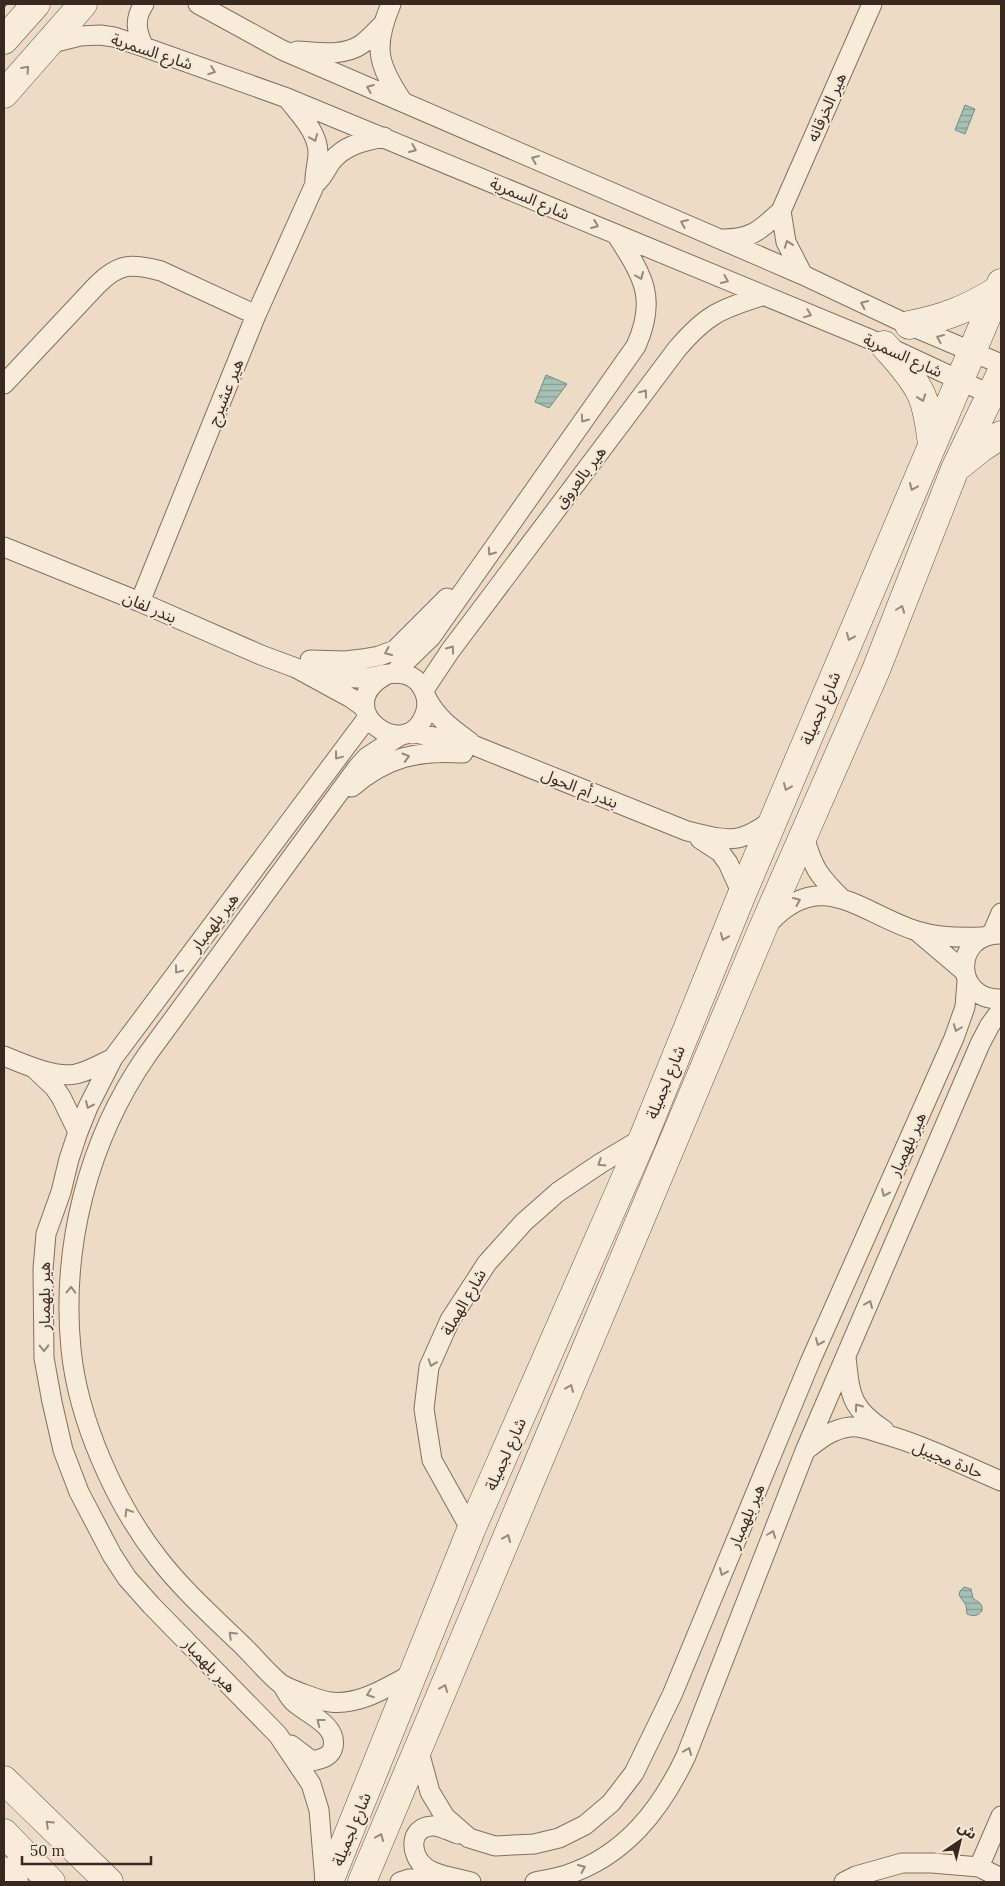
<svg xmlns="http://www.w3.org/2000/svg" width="1005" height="1886" viewBox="0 0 1005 1886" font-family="Lora,'Noto Sans Arabic',serif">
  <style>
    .water { fill: url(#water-rules); stroke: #6f8e82 }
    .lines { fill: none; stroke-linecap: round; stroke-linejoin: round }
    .street-casing { stroke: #866e5d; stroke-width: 21 }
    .secondary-casing { stroke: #685040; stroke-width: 29 }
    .street { stroke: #f7ebd9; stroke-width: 19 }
    .secondary { stroke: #f7ebd9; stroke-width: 28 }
    .tram { stroke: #372920; stroke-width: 1 }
    .oneway { stroke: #978a7c }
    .labels { text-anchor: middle; stroke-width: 4; stroke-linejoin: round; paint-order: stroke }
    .street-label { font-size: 16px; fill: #372920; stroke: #f4e7d6 }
  </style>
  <defs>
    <pattern id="water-rules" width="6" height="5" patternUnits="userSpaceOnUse" patternTransform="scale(1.25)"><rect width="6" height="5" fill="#a7c0b6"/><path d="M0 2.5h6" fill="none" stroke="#899c94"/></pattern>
  </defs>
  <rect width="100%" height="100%" fill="#ecdcc6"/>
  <path class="water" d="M965,105L975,109L965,134L955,130Z
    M546,375L567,384L549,408L535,402Z
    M964,1587L971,1589L973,1598C978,1603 983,1602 982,1611C977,1616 974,1617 967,1614L966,1605L959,1595L960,1591Z"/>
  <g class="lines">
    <defs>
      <path id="street" d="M144,4C134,19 136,31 144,47
        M198,4L282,50L803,275L909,325L1001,364
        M391,4C373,47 377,64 403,102
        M48,44L80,36L100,35L114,37L144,47L287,98L884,345L1000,399
        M297,51C319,52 343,57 362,44C369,39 376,31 382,25
        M287,98C299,114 318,132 318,153C318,164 314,173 315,184
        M781,211L786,242L803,275
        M723,239C752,239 760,230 781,211L872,4
        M4,384L97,285C119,263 131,263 161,271L256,315
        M4,547L140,602L261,655L296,668L351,698L365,708
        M140,602L256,315L315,184C323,178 325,171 331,162C344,145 364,141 384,137
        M310,660L345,661L362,659L379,656L395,650L447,598
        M309,670C325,672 341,678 357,678C377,679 403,664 419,683C426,692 429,703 425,714C406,767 327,707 386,675
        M394,673L431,637L636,346C658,297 642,275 616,234
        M424,690L450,651L677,349C706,315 720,309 762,296
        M427,699C439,720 451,728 470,742
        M410,732L473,745L687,831C727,840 738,846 772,820
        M401,735L367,757L357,768L147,1055C88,1140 61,1247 71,1349C78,1420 115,1503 158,1558C182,1589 211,1615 239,1642C252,1654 268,1674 281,1684C289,1689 321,1701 330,1702C360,1706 389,1686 414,1673
        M352,787C386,757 419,750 463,753
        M804,836C813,868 818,875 841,898
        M700,839L720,852L728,863L742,894
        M770,922C822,866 862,914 917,931C937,937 961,938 982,937
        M918,932L964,971
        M992,934L1001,913
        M1001,934C952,933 953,1001 1001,999
        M4,1056C24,1064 54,1078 76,1074C89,1071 101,1064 113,1058
        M35,1069L54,1087L61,1097L78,1132
        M846,1357C850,1394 850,1408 884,1430
        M806,1450C820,1439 832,1429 850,1427C860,1426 870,1430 880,1433C921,1444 961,1464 1001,1481
        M471,1530L432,1460L424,1409L429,1367L450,1320L487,1263L524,1222L558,1192L601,1163L643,1138
        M283,1686C286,1691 289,1698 294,1702C307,1714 338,1725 333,1747C331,1757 321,1759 312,1761L291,1745
        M418,1748L430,1792L445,1817L469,1838L495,1846L534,1844L559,1838L585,1825L611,1803L634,1773L672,1695L810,1362L954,1038L965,1007L967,981
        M979,1867L1001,1816
        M446,1876C439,1874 430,1872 425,1867C410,1856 408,1827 432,1826C439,1825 451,1832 458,1834
        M325,1882L319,1810L311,1784L278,1735L151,1605L127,1578L112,1555L79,1492L63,1450L52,1402L44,1358L43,1269L46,1234L61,1192L69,1159L78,1132L88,1107L113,1058L368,717
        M400,1882L409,1879L446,1876L471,1882
        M535,1882C545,1880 556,1878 566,1875C625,1856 661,1809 686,1756L805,1451L980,1044L990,1025L1001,1010
        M844,1882L856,1876L902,1863H932L979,1867L1001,1878"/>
      <path id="secondary" d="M4,40L36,4
        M4,94L83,4
        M909,325C945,318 967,309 998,290
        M884,345C897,360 911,374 920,392C928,407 929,426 932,443
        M960,465L981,448L1001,435
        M4,1780L109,1882
        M4,1833L51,1882
        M4,1871L14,1882
        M329,1882L471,1530L643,1138L742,894L1001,283
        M362,1882L762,930L876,670L955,469L1001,373"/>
    </defs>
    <use href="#street" class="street-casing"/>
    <use href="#secondary" class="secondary-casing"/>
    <use href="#street" class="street"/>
    <use href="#secondary" class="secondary"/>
    <path class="tram" d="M4,8L7,4"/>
  </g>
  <defs><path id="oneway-chevron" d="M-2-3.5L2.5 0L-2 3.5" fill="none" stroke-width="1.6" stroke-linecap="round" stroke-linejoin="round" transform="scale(1.25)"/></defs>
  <g class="oneway">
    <use href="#oneway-chevron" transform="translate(26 69) rotate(-48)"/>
    <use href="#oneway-chevron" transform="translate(212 71) rotate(20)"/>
    <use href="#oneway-chevron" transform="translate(370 88) rotate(-157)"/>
    <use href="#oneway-chevron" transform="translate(314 138) rotate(68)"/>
    <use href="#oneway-chevron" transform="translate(413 149) rotate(23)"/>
    <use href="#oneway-chevron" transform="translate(535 159) rotate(-157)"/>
    <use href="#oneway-chevron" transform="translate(684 223) rotate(-157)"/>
    <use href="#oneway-chevron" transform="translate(595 225) rotate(23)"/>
    <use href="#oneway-chevron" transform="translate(788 244) rotate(-110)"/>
    <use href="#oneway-chevron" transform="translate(640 276) rotate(67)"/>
    <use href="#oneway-chevron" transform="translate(725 280) rotate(23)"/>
    <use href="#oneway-chevron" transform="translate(864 304) rotate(-155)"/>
    <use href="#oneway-chevron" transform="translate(808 314) rotate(22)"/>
    <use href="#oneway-chevron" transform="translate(940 338) rotate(-157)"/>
    <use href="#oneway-chevron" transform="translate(644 393) rotate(-53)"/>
    <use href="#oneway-chevron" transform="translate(922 398) rotate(70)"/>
    <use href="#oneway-chevron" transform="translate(584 419) rotate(125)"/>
    <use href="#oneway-chevron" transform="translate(913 487) rotate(113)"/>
    <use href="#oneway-chevron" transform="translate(491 552) rotate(125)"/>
    <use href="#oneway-chevron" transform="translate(901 609) rotate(-69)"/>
    <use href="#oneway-chevron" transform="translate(850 637) rotate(113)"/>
    <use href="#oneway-chevron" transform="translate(451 649) rotate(-54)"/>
    <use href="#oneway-chevron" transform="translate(388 652) rotate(156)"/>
    <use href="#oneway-chevron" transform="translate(338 756) rotate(127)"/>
    <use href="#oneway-chevron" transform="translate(406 757) rotate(-16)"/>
    <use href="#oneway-chevron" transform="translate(787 787) rotate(113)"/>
    <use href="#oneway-chevron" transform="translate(797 901) rotate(-24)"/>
    <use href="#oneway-chevron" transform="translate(724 937) rotate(112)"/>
    <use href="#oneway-chevron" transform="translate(178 970) rotate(127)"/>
    <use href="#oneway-chevron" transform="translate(957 1028) rotate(111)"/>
    <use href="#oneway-chevron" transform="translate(89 1105) rotate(114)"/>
    <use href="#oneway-chevron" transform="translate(601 1163) rotate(148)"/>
    <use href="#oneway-chevron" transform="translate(885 1193) rotate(114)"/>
    <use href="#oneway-chevron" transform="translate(71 1290) rotate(-89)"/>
    <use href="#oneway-chevron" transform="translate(869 1304) rotate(-67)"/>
    <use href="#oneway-chevron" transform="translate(819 1342) rotate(114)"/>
    <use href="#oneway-chevron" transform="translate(44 1348) rotate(89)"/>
    <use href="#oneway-chevron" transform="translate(432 1363) rotate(109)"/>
    <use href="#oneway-chevron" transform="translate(570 1388) rotate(-67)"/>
    <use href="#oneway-chevron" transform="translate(858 1407) rotate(-126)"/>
    <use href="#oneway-chevron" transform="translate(128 1512) rotate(-121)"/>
    <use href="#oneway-chevron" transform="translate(772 1534) rotate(-69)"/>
    <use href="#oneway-chevron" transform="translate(507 1538) rotate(-67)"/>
    <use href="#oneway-chevron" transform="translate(723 1572) rotate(113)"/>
    <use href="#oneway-chevron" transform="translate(232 1635) rotate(-136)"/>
    <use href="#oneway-chevron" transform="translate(444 1688) rotate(-67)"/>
    <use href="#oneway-chevron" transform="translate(370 1694) rotate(160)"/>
    <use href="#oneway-chevron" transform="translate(320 1722) rotate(-142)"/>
    <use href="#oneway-chevron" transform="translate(688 1751) rotate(-68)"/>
    <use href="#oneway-chevron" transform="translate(49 1824) rotate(-136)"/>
    <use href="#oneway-chevron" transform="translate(380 1837) rotate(-67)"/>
    <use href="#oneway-chevron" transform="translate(582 1868) rotate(-24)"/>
  </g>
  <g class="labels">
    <g class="street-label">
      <text transform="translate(152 51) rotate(18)" y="6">شارع السمرية</text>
      <text transform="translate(826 107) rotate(-66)" y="6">هير الخرقانه</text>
      <text transform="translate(530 198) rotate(23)" y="6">شارع السمرية</text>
      <text transform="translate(903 355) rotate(24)" y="6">شارع السمرية</text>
      <text transform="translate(225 392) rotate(-68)" y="6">هير عشيرج</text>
      <text transform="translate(580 477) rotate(-53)" y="6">هير بالعروق</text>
      <text transform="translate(150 607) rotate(23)" y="6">بندر لفان</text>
      <text transform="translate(820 708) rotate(-67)" y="6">شارع لجميلة</text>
      <text transform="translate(580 788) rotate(22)" y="6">بندر أم الحول</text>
      <text transform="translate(214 922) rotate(-53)" y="6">هير بلهمبار</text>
      <text transform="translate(665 1082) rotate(-68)" y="6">شارع لجميلة</text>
      <text transform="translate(907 1144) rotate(-66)" y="6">هير بلهمبار</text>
      <text transform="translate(44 1296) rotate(-90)" y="6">هير بلهمبار</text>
      <text transform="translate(463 1302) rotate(-60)" y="6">شارع الهملة</text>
      <text transform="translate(505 1454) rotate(-66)" y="6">شارع لجميلة</text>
      <text transform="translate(948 1459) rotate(22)" y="6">حادة مجيبل</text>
      <text transform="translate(746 1516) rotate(-67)" y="6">هير بلهمبار</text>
      <text transform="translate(210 1665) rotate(46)" y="6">هير بلهمبار</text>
      <text transform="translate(351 1829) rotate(-68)" y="6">شارع لجميلة</text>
    </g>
  </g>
  <rect width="1005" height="1886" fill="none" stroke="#372920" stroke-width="10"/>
  <g transform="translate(960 1841) rotate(35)" stroke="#f4e7d6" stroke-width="4" paint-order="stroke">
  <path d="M0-4L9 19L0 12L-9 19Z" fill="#372920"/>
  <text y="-8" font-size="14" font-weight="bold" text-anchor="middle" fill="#372920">ش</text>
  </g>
  <path d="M22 1856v8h129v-8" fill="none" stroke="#372920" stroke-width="2.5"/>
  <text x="30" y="1856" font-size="15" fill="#372920" stroke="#f4e7d6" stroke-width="4" paint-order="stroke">50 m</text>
</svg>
